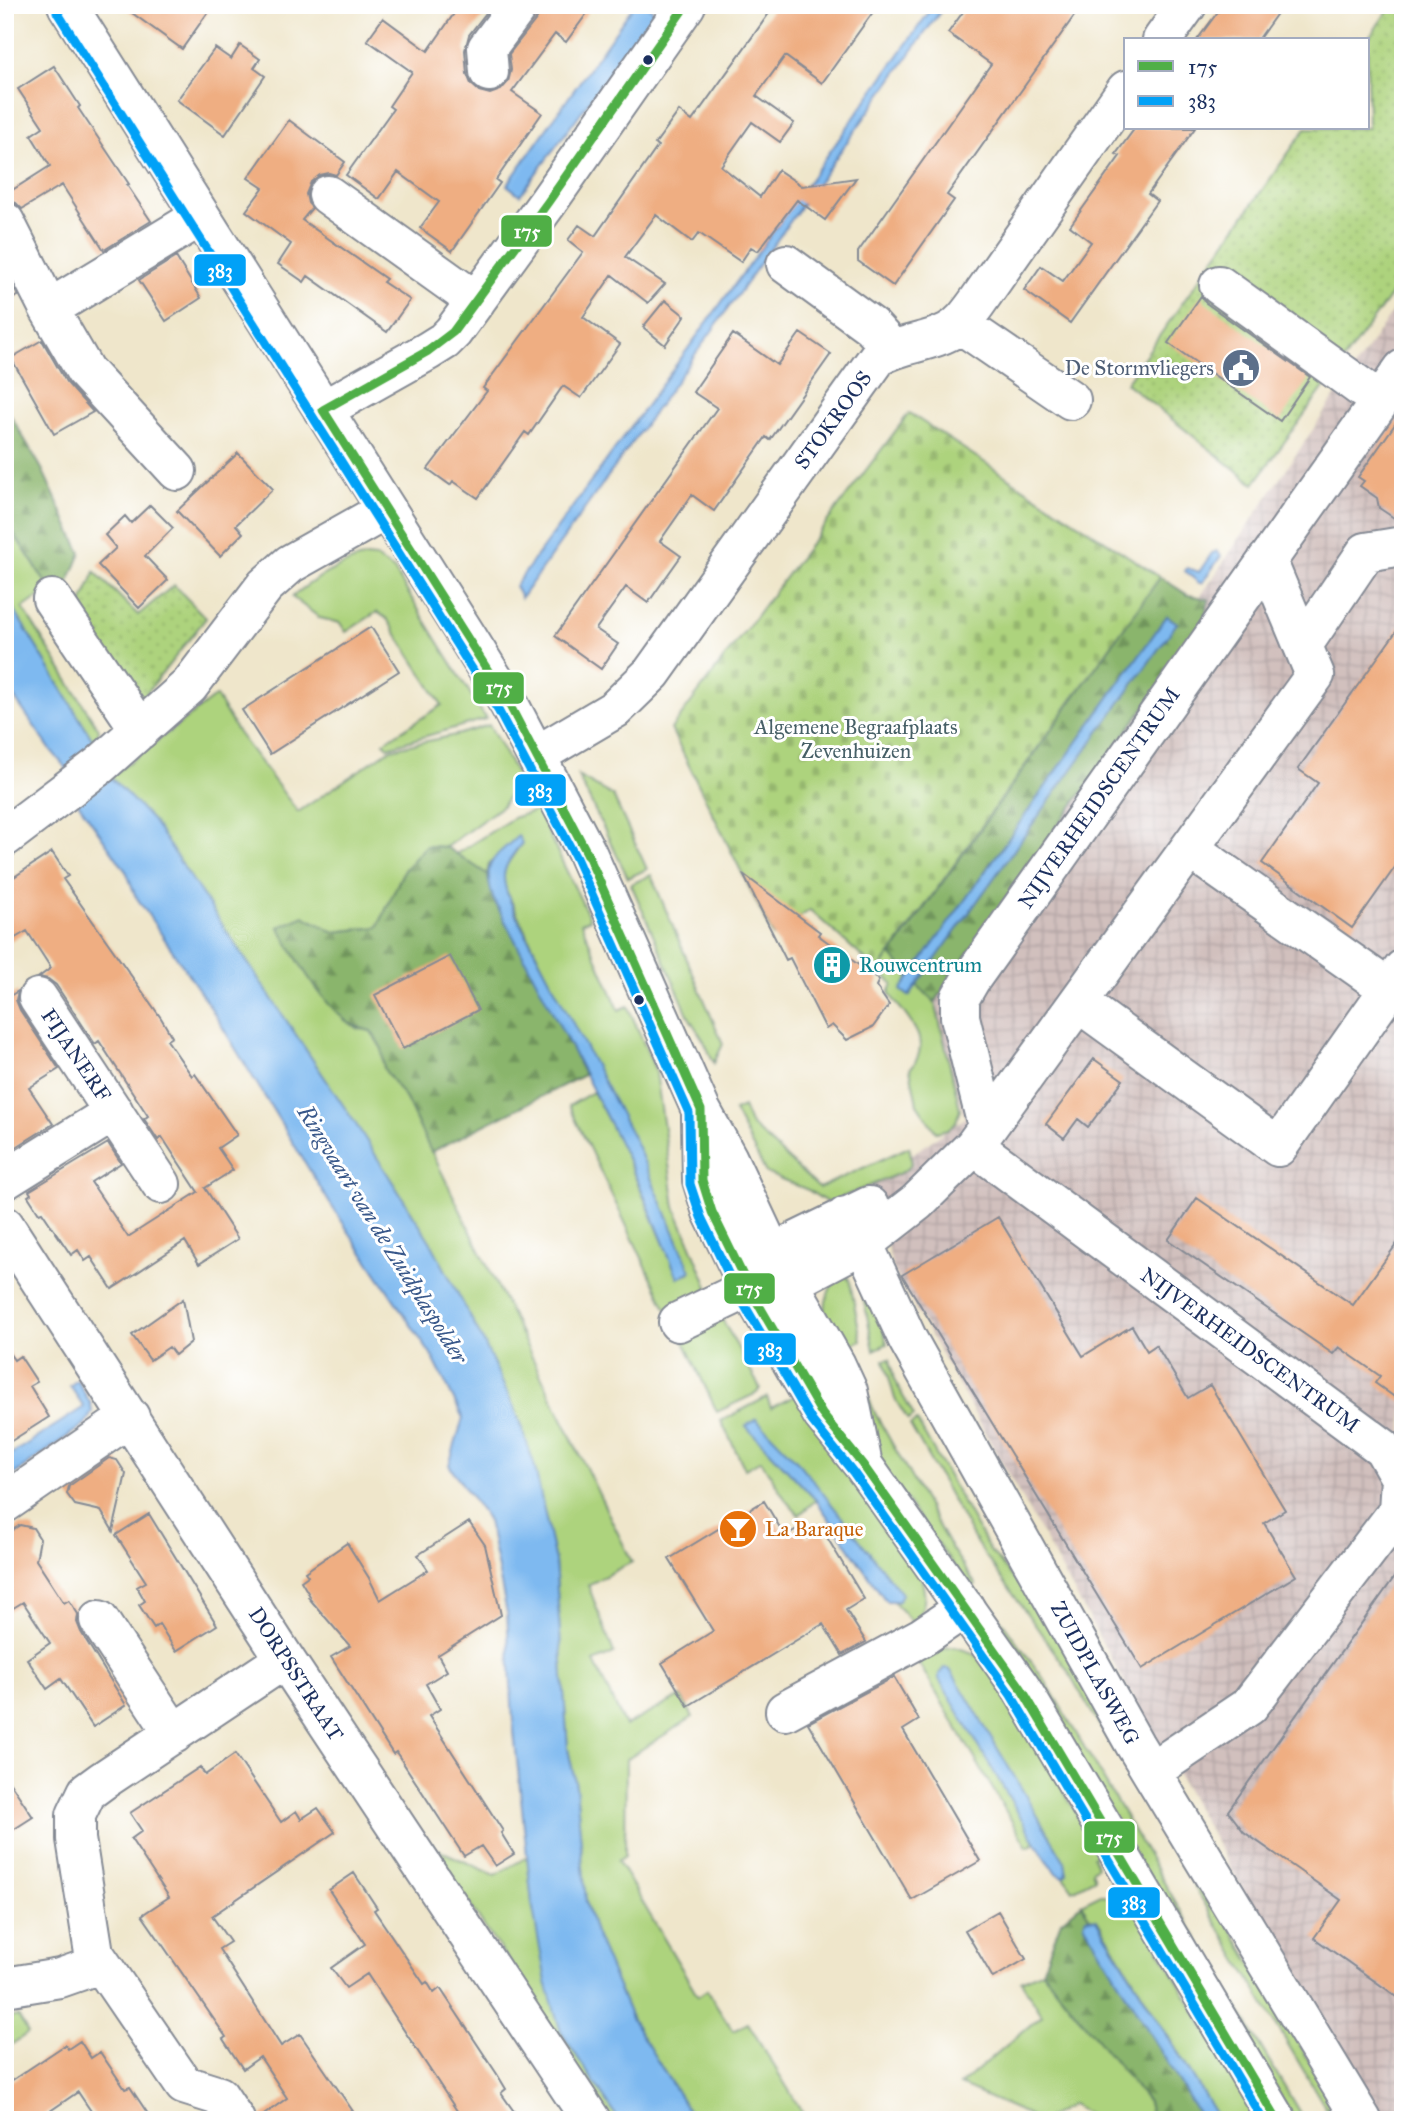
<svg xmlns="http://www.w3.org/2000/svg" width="1408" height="2125" viewBox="0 0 1408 2125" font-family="'IM FELL Great Primer',serif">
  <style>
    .industrial { fill: url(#industrial-grid) }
    .grass { fill: #add37d; stroke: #64816e; stroke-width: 2 }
    .forest { fill: url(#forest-firs); stroke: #527265; stroke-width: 2 }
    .cemetery { fill: url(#cemetery-stones); stroke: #64816e; stroke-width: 2 }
    .garden { fill: url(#garden-dots); stroke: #64816e; stroke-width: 2 }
    .water { fill: #7eb9f0; stroke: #4c74a7; stroke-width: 2 }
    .building { fill: #efae82 }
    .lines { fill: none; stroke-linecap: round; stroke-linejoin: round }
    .minor-casing { stroke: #858a94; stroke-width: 42 }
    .major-casing { stroke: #858a94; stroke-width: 42 }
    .minor { stroke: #fff; stroke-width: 38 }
    .major { stroke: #fff; stroke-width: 38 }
    .bus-1-casing { stroke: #fff; stroke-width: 14 }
    .bus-2-casing { stroke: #fff; stroke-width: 14 }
    .bus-1 { stroke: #50af46; stroke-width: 9 }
    .bus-2 { stroke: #01a1f7; stroke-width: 9 }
    .bus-dot { fill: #1b2f5e; stroke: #fff; stroke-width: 2.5 }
    .labels { text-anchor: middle; stroke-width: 6; stroke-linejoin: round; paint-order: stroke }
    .service-label { font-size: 21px; fill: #4e5e75; stroke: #fff; text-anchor: end }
    .street-label { font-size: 21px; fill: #1b2f5e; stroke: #fff }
    .park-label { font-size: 21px; fill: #476067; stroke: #fff }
    .culture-label { font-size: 21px; fill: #0d838f; stroke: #fff; text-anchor: start }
    .food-label { font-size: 21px; fill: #c56008; stroke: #fff; text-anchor: start }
    .water-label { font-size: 23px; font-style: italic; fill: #39588a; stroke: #fff }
    .line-badge { stroke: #fff; stroke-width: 2.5 }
    .badge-label { font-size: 19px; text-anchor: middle; font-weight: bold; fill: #fff }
  </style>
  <defs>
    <pattern id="industrial-grid" width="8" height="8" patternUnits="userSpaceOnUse" patternTransform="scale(1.75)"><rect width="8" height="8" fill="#d1c0bd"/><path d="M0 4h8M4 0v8" fill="none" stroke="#b3a5a5"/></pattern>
    <pattern id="forest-firs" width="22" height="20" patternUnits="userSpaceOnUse" patternTransform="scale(1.75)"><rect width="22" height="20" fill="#8ab56c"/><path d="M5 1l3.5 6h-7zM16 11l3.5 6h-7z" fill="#70945c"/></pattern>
    <pattern id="cemetery-stones" width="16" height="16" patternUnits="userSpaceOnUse" patternTransform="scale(1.75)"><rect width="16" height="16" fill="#add37d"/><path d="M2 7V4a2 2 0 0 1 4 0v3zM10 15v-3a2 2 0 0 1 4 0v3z" fill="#94b56e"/></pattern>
    <pattern id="garden-dots" width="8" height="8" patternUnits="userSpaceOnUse" patternTransform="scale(1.75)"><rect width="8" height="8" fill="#add37d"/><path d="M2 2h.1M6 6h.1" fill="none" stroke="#94b56e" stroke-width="1.8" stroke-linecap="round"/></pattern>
  </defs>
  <rect width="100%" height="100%" fill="#fff"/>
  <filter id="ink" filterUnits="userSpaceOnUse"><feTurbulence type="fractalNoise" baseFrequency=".0143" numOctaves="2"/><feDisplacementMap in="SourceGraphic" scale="14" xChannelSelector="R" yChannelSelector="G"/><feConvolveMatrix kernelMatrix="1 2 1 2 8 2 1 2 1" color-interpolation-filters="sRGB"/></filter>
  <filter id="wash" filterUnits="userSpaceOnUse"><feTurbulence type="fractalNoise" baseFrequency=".00686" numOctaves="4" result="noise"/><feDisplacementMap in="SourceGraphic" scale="28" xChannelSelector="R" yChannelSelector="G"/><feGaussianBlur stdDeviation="1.57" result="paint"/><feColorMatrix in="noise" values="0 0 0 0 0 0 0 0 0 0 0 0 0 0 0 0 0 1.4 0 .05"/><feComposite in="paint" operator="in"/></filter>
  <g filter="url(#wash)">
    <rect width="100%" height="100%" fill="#efe6cb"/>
    <path class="industrial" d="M1403,296V2120H1381L1298,1986L1125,1683L893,1268L870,1183L965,1118L931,996Z"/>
    <path class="grass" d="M5,520L50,589L23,608L99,730L95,744L5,595Z
      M366,557L376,558L394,570L486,719L388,747L384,742L442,705L387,619L377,612L346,632L340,623L320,618L292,597C312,580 341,563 366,557Z
      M216,696L238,733L298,812L391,749L460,734L489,725L519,779L502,806L446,847L426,846L404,870L378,927L334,932L304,917L279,927L357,1028L371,1031L382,1049L384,1069L406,1099L632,1562L588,1585L614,1653L594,1662L625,1726L681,1696L693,1717L626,1759L625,1856L618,1861L698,1996L707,1990L733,2031L748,2023L807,2120H694L631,2018L595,1933L586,1902L576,1786L568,1749L555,1561L534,1464L517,1414L483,1341L431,1243L359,1129L152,820L110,777Z
      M578,776L613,796L647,869L628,878Z
      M537,810L590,919L581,923L619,1010L628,1006L656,1072L675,1207L709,1289L668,1312L569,1106L593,1092L624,1151L678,1277L691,1272L503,884V870L522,843L489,863L487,874L456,854L513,818Z
      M651,875L723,1044L714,1063L704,1041L690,1019L631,884Z
      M891,954L910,977L901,990L909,996L917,985L935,1002L960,1109L956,1122L948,1129L936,1132L917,1104L910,1069C936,1040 905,1017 889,993L893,984L879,970Z
      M743,1107L750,1124L819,1188L909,1147C912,1158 914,1166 903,1172L828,1203L808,1190L766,1173L734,1111Z
      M843,1269L850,1282L861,1340L838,1353C834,1342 826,1327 825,1315C824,1300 832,1279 843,1269Z
      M860,1282L876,1294L887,1344L874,1350Z
      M721,1317L760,1388L757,1393L717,1412L681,1335Z
      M890,1359L894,1380L914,1416L908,1420L895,1399L884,1360Z
      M861,1368L866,1392L875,1413L948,1543L976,1585L970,1588L884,1470L850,1374Z
      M800,1393L920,1571C925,1593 929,1605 913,1623L894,1603L899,1601L800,1464L746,1426L816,1500L799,1515L787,1502L761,1460L745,1469L721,1421L767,1397L771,1408Z
      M917,1421L990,1551L1052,1623L1124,1747L1115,1752L1066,1668L977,1544L910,1425Z
      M988,1602L1046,1682L1304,2120H1295L983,1605Z
      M955,1647L973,1653L983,1659L1101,1853L1093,1857L1097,1866L1092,1870L1095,1878L1073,1890L1064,1877L1067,1874L1065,1862L961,1687L950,1670L939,1674L940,1679L1036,1843L1027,1847L918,1662L945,1648Z
      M1158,1806L1340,2112L1331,2117L1150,1811Z
      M432,1847L495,1875L527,1857L532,1903L561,2032L619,2120H606L528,2003L536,1996L491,1937Z
      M1101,1894L1110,1898L1115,1896L1120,1904L1129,1898L1259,2120H1219L1097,1919L1090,1918L1081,1904Z
      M1042,1971L1148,2102L1152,2120H1097L1072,2104L1044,2120H1040L960,2085L1042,2015L1021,1981Z
      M18,2016L28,2033L5,2049V2018Z"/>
    <path class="forest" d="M5,406L42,469L81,553L65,591L50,589L5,520Z
      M1160,577L1188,595L1209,599L1202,628L1030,864L935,1002L917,985L1177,623L1167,616L910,977L891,955Z
      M426,846L446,847L487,874L493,898L555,1013L584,1075L431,1152L406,1099L384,1069L382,1049L371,1031C363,1029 353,1027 346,1021C318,998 296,958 279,927L304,916L334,932L378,927L404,870Z
      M1081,1904L1090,1918H1086L1084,1923L1086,1927L1202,2120H1152L1148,2102L1042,1971L1061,1921Z"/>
    <path class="cemetery" d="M909,413L1160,577L878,971L810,910L773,936L671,729Z"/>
    <path class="garden" d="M1392,5H1403V278L1254,484L1126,383L1306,128H1368L1367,40Z
      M95,572L138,615L174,585L206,618L145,695L134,697L78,613Z"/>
    <path class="water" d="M634,5H646L655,12L520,195L507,185Z
      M934,5H945L521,598L515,586L775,229Z
      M1217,551L1221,556L1202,583H1199L1185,571L1187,568L1199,572L1212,553Z
      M5,595L95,744L83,756L110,777L152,820L359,1129L431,1243L483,1341L517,1414L534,1464L555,1561L568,1749L576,1786L586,1902L595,1933L631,2018L694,2120H619L561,2032L546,1982L532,1903L513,1722L507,1613L488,1521L449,1465L463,1418L433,1358L329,1202L209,1005L135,895L127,873L77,801L66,768L50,749L5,684Z
      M1167,616L1177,623L909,996L901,990Z
      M518,836L522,843C496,873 502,881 516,915L636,1143L691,1271L678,1278C660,1235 644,1191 623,1150C581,1065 537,982 493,898C482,861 492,860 518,836Z
      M77,1380L91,1404L92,1412L86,1423L5,1481V1458L84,1407L70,1386Z
      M756,1419L800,1464L902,1594L899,1601H886L816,1500L746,1426Z
      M944,1668L950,1670L961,1687L1065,1862L1067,1874L1064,1877L1056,1873L1039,1848L939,1679V1674Z
      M1086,1918L1096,1919L1219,2120H1202L1086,1927L1084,1923Z"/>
    <g id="blocks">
      <path class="building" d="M121,5H213L182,49Z
        M460,5H492L469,35L465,50L467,74L471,84L479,91L490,94L501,90L508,82L511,70L509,54L537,18L540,5H593L566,42L555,34L512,92L542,113L496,180L500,183L452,251L420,228L439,202L398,172L379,199L346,175L393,109L389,106L412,72L367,40L383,18L428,51Z
        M775,5H878L822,83L785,56L756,96L794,123L780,142L752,122L721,166L760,197L778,170L802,186L856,178L825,220L797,200L758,251L751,247L741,262L699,233L692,242L656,215L625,257L665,284L648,303L612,275L583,317L620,344L581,398L563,386L529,435L525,432L478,498L453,481L450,485L428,469L487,391L483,388L583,252L568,240L579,225L595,236L658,146L655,144L679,111L692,121Z
        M968,5H1082L947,195L954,200L893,286L858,261V252L991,64L948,33Z
        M1223,5H1283L1258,40H1197Z
        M240,45L260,59L254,68L265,76L225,135L177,100L215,48L231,59Z
        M54,66L80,106L78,108L129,184L127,185L151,221L104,250L62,185L22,209L16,203L5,200V185L9,192L50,166L31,135L43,127L18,89Z
        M289,120L345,162L336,175L329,173L320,175L311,182L306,194L308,203L312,208L302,220L386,279L383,282L410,300L387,332L308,276L304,282L278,264L291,244L246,211L263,188L248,178Z
        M1135,128H1195L1148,194L1157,201L1070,323L1024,290L1041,266L1063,281L1091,242L1070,226L1120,156L1116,154Z
        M176,257L201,298L166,321L139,280Z
        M5,271L18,296L5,302Z
        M1201,296L1206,303L1310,377L1280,421L1168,343Z
        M665,300L685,316L665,345L643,327Z
        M800,333L831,354L770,440L766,437L714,511L692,495L660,541L681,556L664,580L648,603L626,587L596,629L618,644L601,669L555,636L717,408L693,392L733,334L777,365Z
        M42,340L66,382L93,412L54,434L11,358Z
        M1403,413V524L1379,508L1377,498L1360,486L1364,481L1358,477Z
        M238,453L273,489L236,525L243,533L220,556L177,511Z
        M150,505L173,528L145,556L168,580L139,608L98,565L116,548L105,535L125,516L131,523Z
        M1403,622V856L1352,928L1262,863L1318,783L1298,769Z
        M371,627L399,671L270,754L242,710Z
        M52,852L68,876L63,879L161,1018L172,1037L167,1040L192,1076L195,1074L237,1135L218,1148L233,1170L205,1188L238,1239L199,1264L185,1241L112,1289L91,1257L85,1261L78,1250L71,1255L42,1212L39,1213L28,1196L31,1194L29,1191L108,1143L121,1163L91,1182L128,1237L198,1192L162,1137L158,1140L144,1119L148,1116L99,1041L95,1044L56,985L48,979L39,977L51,968L27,931L5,944V883Z
        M743,874L820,932L818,935L879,980L876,986L889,1005L873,1027L847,1040L832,1025L826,1029L790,958L786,960Z
        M450,956L478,1010L403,1049L375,995Z
        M18,991L16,1000L20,1010L59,1069L29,1088L53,1124L5,1154V999Z
        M1094,1059L1123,1080L1088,1127L1078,1119L1064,1138L1046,1124Z
        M1197,1198L1353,1305L1403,1235V1403L1375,1383L1380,1376L1339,1347L1333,1354L1168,1240Z
        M998,1217L1083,1356L1132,1326L1147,1351L1156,1345L1188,1398L1210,1385L1285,1510L1264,1523L1296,1576L1142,1669L902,1275Z
        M183,1299L191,1342L175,1355L169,1347L150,1360L132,1335Z
        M5,1347L14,1360L20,1356L37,1382L30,1386L49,1417L5,1445Z
        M109,1458L117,1460L126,1474L113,1531L101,1511L75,1505L67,1494L69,1486Z
        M764,1501L785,1536L800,1527L807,1538L822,1529L864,1599L846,1610L866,1642L842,1655L823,1624L688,1706L662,1663L713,1631L669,1559Z
        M149,1514L217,1625L176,1651L159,1624L154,1628L139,1605L145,1601L137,1587L146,1582L116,1535Z
        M469,1522L485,1545L501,1615L438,1655L447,1671L426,1684L440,1709L429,1716L503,1831L501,1833L514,1854L495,1866L481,1846L464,1856L396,1752L393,1754L331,1657L350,1646L308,1597L310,1596L301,1581L308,1576L305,1572L347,1543L369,1578L380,1600L428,1570L418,1555Z
        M20,1525L33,1528L40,1539L36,1560L64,1603L69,1600L78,1614L77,1622L81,1632L126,1705L93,1727L61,1679L47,1689L27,1659L50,1643L23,1602L5,1613V1535Z
        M1403,1565V2001L1314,1938L1341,1900L1244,1832L1228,1811Z
        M894,1677L919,1720L903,1730L980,1861L912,1900L808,1723Z
        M235,1754L281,1822L296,1811L301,1819L318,1808L335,1832L212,1916L230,1942L219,1949L281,2046L300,2034L359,2120H257L287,2098L260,2057L243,2069L223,2039L226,2037L142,1915L169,1897L131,1839L142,1831L130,1813L200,1767L205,1775Z
        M5,1775L33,1817L5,1835Z
        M354,1873L377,1908L374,1910L424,1984L427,1982L434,1993L440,1988L497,2074L506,2089L501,2093L520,2120H463L367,1974L346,1988L331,1968L365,1944L329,1890Z
        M998,1911L1026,1959L993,1978L965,1930Z
        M80,2041L91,2058L100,2052L125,2089L130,2087L152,2120H97L78,2092L37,2120H5V2085L65,2045L68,2049Z"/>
    </g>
  </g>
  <g filter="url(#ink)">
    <use href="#blocks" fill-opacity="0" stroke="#858a94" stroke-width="2"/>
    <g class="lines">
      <defs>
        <path id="minor" d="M1162,40L1187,5
          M489,72L487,48L519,5
          M328,195L476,301
          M5,222L49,309L85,371L177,471
          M786,264L871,326L891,348
          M1219,285L1380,401
          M49,309L200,217
          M960,324L1071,400
          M323,410L428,351L444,341L453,332L548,202L686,5
          M52,599L140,730
          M1303,645L1366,552L1403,546
          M537,755L615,709L652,673L878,357C900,343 925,344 948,332C960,326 968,315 976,304L1126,90
          M5,837L100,765L189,686L265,586L290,564L386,510
          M1190,849L1389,989L1403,969
          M38,998L161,1184
          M1079,1003L1278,1147L1389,989
          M987,1126L960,1017V998L971,979L1403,369
          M974,1146L1383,1448L1400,1478L1398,1511L1249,1706L1152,1771
          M5,1180L114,1112
          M846,1216L870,1258L908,1340L1135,1745L1362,2120
          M5,1226L285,1659L591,2120
          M755,1279L772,1253L869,1206
          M678,1322L749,1288L789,1283L863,1244L917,1202L974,1146L1315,675L1267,560
          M5,1503L130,1417
          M99,1620L174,1734
          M785,1711L922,1637L965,1608
          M5,1987L60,1978L100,1964
          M235,2120L219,2096L184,2085L94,1953L76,1839V1815L87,1792L102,1781L285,1659"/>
        <path id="major" d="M67,5L466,635L509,704L587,853L701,1110L728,1159L772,1253L836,1365L848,1391L863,1465
          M701,1116L702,1180L712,1212L749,1288L822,1414L863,1465L1021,1688L1277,2120"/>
      </defs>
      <use href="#minor" class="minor-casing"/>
      <use href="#major" class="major-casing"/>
      <use href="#minor" class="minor"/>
      <use href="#major" class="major"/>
      <defs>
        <path id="bus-1" d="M323,410L509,704L587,853L701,1110L702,1180L712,1212L749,1288L822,1414L863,1465L1021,1688L1277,2120
          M323,410L428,351L453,332L548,202L686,5"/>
        <path id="bus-2" d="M57,12L498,710L576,858L689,1113L690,1184L701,1217L738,1294L812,1421L853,1472L1011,1695L1263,2120"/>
      </defs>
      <use href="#bus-1" class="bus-1-casing"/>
      <use href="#bus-2" class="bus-2-casing"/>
      <use href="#bus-1" class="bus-1"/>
      <use href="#bus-2" class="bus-2"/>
    </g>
  </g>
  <defs>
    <symbol id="civic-disc" viewBox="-11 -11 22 22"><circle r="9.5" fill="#5c6f8a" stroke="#fff"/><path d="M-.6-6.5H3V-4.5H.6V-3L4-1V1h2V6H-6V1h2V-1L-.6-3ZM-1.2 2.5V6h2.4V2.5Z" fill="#fff"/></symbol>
    <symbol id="building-disc" viewBox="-11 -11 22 22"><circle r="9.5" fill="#0f9aa8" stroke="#fff"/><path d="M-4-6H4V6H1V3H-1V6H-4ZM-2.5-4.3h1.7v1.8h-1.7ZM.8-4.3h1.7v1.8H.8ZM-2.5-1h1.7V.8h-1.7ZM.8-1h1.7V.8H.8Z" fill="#fff"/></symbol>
    <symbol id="bar-disc" viewBox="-11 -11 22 22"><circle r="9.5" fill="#e8710a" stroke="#fff"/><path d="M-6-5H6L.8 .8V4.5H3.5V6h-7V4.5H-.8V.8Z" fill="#fff"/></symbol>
  </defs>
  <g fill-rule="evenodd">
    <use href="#civic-disc" x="1219" y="346" width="44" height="44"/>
    <use href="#building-disc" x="810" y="943" width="44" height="44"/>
    <use href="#bar-disc" x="716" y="1507" width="44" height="44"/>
  </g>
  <g class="bus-dot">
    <circle cx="648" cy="60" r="6"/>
    <circle cx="639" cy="1000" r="6"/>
  </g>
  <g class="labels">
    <g class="service-label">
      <text x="1214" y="375">De Stormvliegers</text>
    </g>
    <g class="street-label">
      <text transform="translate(833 420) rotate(-54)" y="7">STOKROOS</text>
      <text transform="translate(1099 798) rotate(-55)" y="7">NIJVERHEIDSCENTRUM</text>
      <text transform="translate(76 1055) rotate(56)" y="7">FIJANERF</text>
      <text transform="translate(1250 1350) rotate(36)" y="7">NIJVERHEIDSCENTRUM</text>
      <text transform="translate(1095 1673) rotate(61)" y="7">ZUIDPLASWEG</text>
      <text transform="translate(296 1674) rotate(57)" y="7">DORPSSTRAAT</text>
    </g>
    <g class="park-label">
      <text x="856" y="734">Algemene Begraafplaats<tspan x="856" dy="24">Zevenhuizen</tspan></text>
    </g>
    <g class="culture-label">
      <text x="859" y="972">Rouwcentrum</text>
    </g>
    <g class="food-label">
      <text x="765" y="1536">La Baraque</text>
    </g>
    <g class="water-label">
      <text transform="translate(383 1234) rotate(58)" y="8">Ringvaart van de Zuidplaspolder</text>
    </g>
  </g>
  <g class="line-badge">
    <rect x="500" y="214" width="53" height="34" rx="7" fill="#50af46"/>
    <rect x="193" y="253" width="54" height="34" rx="7" fill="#01a1f7"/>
    <rect x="472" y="671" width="53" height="34" rx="7" fill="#50af46"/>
    <rect x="514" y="773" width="53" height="34" rx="7" fill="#01a1f7"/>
    <rect x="723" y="1272" width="53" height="33" rx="7" fill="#50af46"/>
    <rect x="743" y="1332" width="54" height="34" rx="7" fill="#01a1f7"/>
    <rect x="1083" y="1820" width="53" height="34" rx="7" fill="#50af46"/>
    <rect x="1107" y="1886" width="54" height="33" rx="7" fill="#01a1f7"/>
  </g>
  <g class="badge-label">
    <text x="527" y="238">175</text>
    <text x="220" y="277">383</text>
    <text x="499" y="694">175</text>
    <text x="540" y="797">383</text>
    <text x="749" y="1295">175</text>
    <text x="770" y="1356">383</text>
    <text x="1109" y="1844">175</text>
    <text x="1134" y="1909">383</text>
  </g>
  <rect width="1408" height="2125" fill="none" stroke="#fff" stroke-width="28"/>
  <rect x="1124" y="38" width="245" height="91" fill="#ffffff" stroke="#a4acbf" stroke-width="2"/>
  <rect x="1138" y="61" width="35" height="10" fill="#50af46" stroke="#a4acbf" stroke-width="2"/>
  <text x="1188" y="74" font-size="21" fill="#1b2f5e">175</text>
  <rect x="1138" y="96" width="35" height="10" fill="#01a1f7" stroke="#a4acbf" stroke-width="2"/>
  <text x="1188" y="108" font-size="21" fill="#1b2f5e">383</text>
</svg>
